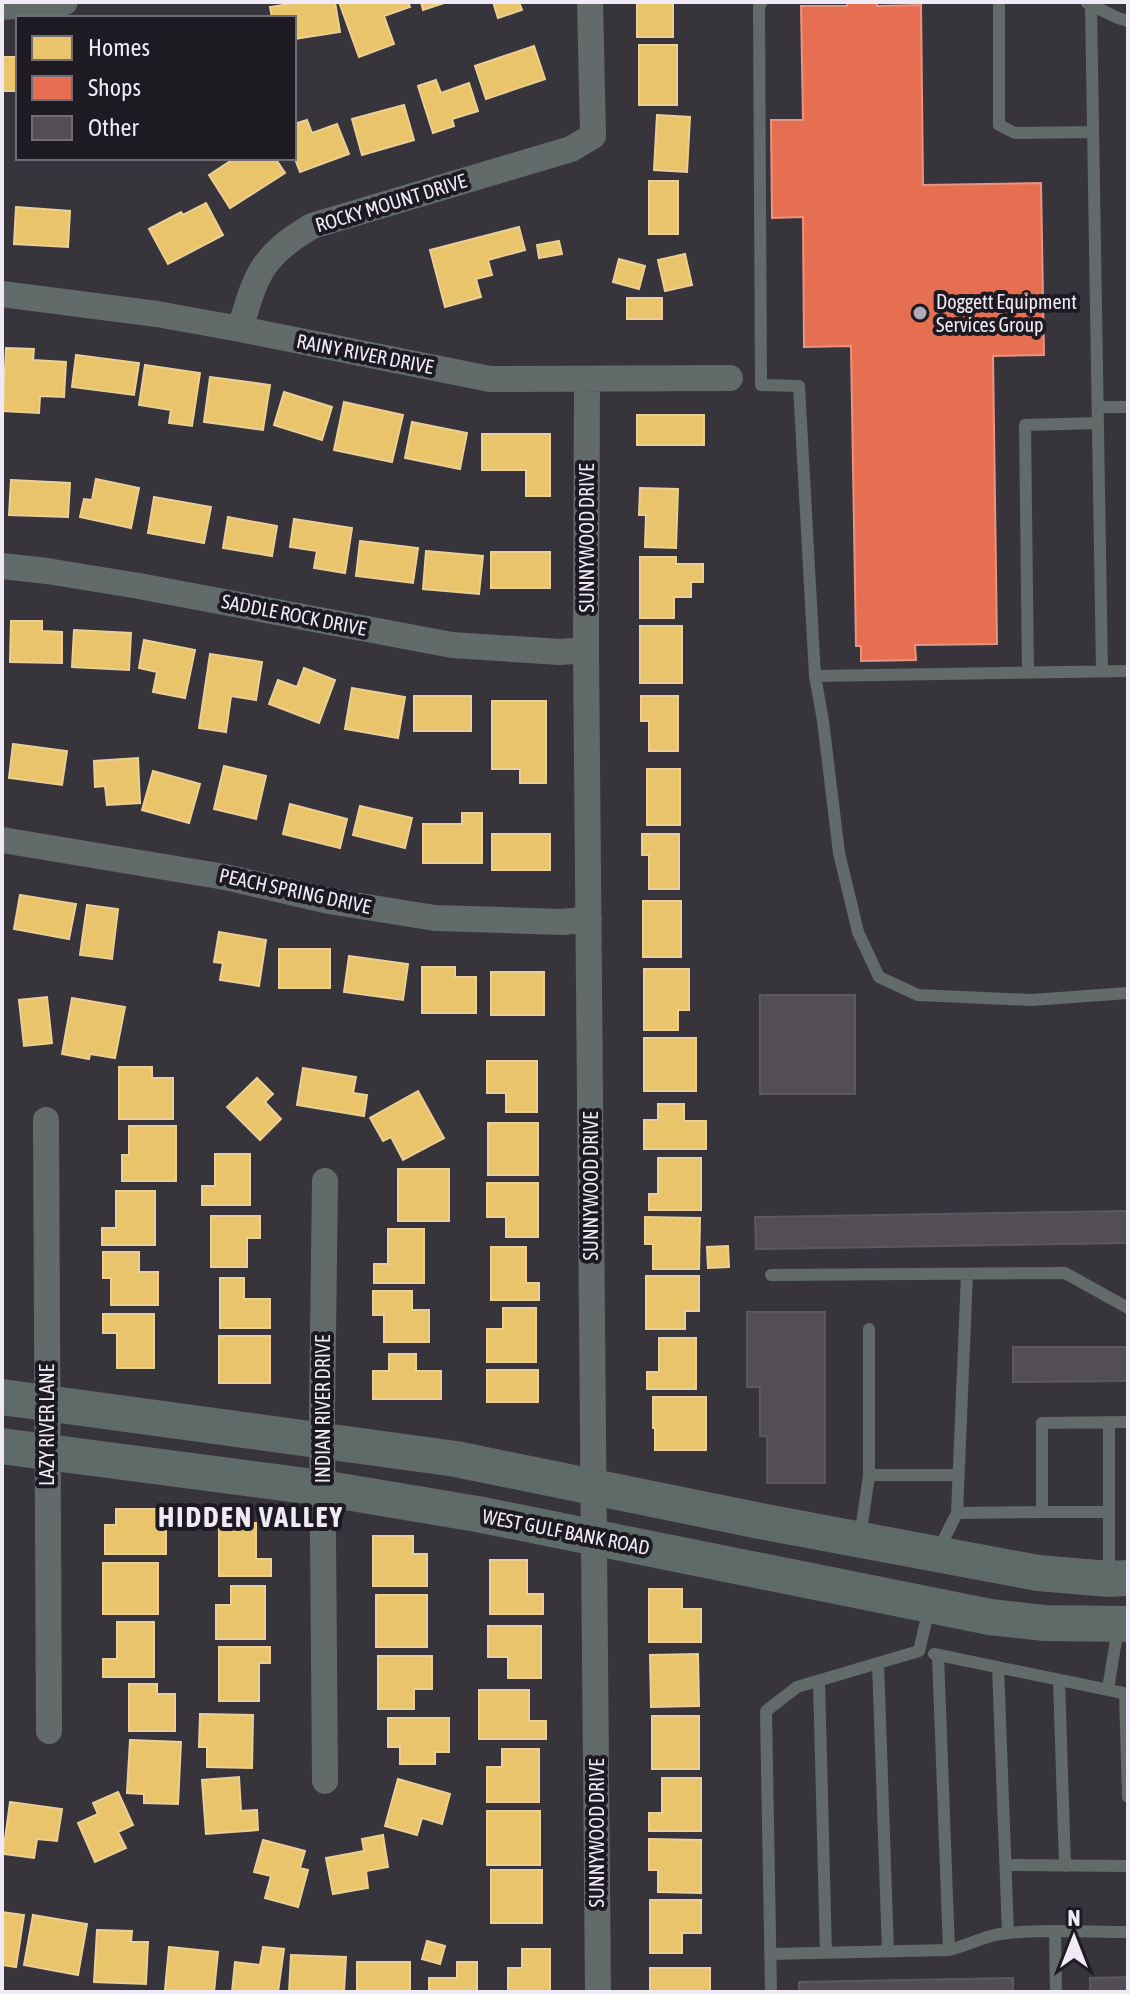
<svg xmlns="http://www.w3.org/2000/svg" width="1130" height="1994" viewBox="0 0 1130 1994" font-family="'Asap Condensed',sans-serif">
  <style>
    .homes { fill: #e9c46a; stroke: #ebcf94; stroke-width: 2 }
    .shops { fill: #e76f51; stroke: #e99482; stroke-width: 2 }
    .building { fill: #524e54; stroke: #5c5860; stroke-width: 2 }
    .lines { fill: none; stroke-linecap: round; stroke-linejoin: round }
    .service { stroke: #626a6a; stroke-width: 12 }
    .minor { stroke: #626a6a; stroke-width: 26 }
    .secondary { stroke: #5f6b69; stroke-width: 36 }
    .poi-dot { fill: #afaab4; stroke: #1d1a21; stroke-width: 3 }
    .labels { text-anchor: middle; stroke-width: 8; stroke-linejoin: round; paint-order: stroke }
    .street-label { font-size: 20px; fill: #efeaf5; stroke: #1d1a21 }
    .poi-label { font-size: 20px; fill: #efeaf5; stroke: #1d1a21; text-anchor: start }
    .district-label { font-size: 28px; font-weight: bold; letter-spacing: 2px; fill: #efeaf5; stroke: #1d1a21 }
  </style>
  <rect width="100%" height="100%" fill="#38343c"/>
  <path class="homes" d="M302,2H335L340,32L294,39V18H272L270,7Z
    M339,2H408L410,7L384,16L394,44L359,57Z
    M421,2H447L423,10Z
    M493,2H519L522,10L498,18Z
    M637,2H673V37H637Z
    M639,45H677V105H639Z
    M534,46L545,79L486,99L475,66Z
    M2,57H18V91H2Z
    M436,80L441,93L469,83L478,111L452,119L454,126L433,133L418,86Z
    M404,105L414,140L362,155L352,119Z
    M657,115L690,117L687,172L654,170Z
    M307,120L312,133L337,124L349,154L300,172L294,156V124Z
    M235,158H275L285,173L230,208L209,175Z
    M649,181H678V234H649Z
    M206,203L223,235L168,264L149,229L181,212L183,215Z
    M16,207L70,211L68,247L14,244Z
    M519,227L525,250L488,260L492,275L476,279L481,297L445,307L430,250Z
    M559,241L562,254L539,258L537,245Z
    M685,254L692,285L665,291L658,260Z
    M619,259L645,266L639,289L613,282Z
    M627,298H662V319H627Z
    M6,348L34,349L33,360L66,362L64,397L40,396L39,413L3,411Z
    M76,355L139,363L134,395L72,387Z
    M145,365L200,373L192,426L169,423L171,410L139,405Z
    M210,377L270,385L263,430L204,422Z
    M284,392L332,407L322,440L274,425Z
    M344,402L403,415L392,462L334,450Z
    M637,415H704V445H637Z
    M412,422L467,433L460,469L405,458Z
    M482,434H550V496H526V470H482Z
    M96,479L139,488L131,528L80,517L84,499L92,500Z
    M11,480L70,483L68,517L9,515Z
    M640,488L678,489L676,548L645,547L646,515H639Z
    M154,497L211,507L204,543L148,533Z
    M228,517L277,526L272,556L223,548Z
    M294,519L352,528L345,573L314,568L317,551L290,547Z
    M360,541L418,548L413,583L356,576Z
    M426,551L483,556L479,594L423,589Z
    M491,552H550V588H491Z
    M640,557H676V564H703V582H691V597H674V618H640Z
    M11,621H42V631L62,632V663L10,662Z
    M640,626H682V683H640Z
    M74,630L131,633L129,670L72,667Z
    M144,640L195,650L185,698L153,692L157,672L139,668Z
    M210,654L262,662L256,700L231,696L226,732L199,728Z
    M304,668L335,680L319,723L269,704L278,680L297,687Z
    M352,688L405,697L398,738L345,729Z
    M414,696H471V731H414Z
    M641,696H678V751H649V721H641Z
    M492,701H546V783H520V769H492Z
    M13,744L67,751L62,785L9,778Z
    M138,758L140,803L107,805L105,786L95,787L94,761Z
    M224,766L266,776L256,819L214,809Z
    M647,769H680V825H647Z
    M153,771L200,784L189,823L142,810Z
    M290,804L347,819L340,848L283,834Z
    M360,806L412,818L405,848L353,835Z
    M462,813H482V863H423V824H462Z
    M492,834H550V870H492Z
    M642,834H679V889H649V855H642Z
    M20,895L76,904L69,939L14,929Z
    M643,901H681V957H643Z
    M87,905L118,909L112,959L80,955Z
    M219,932L266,940L259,986L220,980L223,963L214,962Z
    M279,949H330V988H279Z
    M349,956L408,964L403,1000L344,992Z
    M422,967H455V977H476V1013H422Z
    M644,969H689V1010H678V1030H644Z
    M491,972H544V1015H491Z
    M47,997L52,1043L24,1046L19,1000Z
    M72,998L125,1007L115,1058L90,1054L89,1059L62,1054Z
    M644,1038H696V1091H644Z
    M487,1061H537V1112H506V1093H487Z
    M119,1067H152V1078H173V1119H119Z
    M303,1068L356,1077L353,1093L367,1095L364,1116L297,1105Z
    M257,1078L273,1094L265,1102L281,1119L260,1140L227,1107Z
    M418,1091L444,1138L403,1160L391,1137L383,1141L370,1118Z
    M658,1104H684V1121H706V1149H644V1120H658Z
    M488,1123H538V1175H488Z
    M129,1126H176V1181H122V1155H129Z
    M215,1154H250V1205H202V1186H215Z
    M658,1158H701V1210H649V1194H658Z
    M398,1169H449V1221H398Z
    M487,1183H538V1237H506V1217H487Z
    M116,1191H155V1245H102V1228H116Z
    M211,1216H260V1238H247V1267H211Z
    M645,1217L700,1218L699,1269H653V1244H645Z
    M388,1229H424V1283H374V1264H388Z
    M728,1246L729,1267L708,1268L707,1247Z
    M491,1247H526V1283H539V1300H491Z
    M103,1252H139V1272H158V1305H111V1278H103Z
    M646,1276H699V1311H685V1329H646Z
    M220,1278H244V1299H270V1328H220Z
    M373,1291H412V1310H429V1342H384V1315H373Z
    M503,1308H536V1362H487V1329H503Z
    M103,1314H154V1368H117V1333H103Z
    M219,1336H270V1383H219Z
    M659,1338H696V1389H647V1372H659Z
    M389,1354H416V1371H441V1399H373V1371H389Z
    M487,1370H538V1402H487Z
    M653,1397H706V1450H655V1428H653Z
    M116,1509H166V1554H105V1525H116Z
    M219,1523H256V1559H271V1576H219Z
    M373,1536H413V1554H427V1586H373Z
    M490,1560H527V1594H543V1614H490Z
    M103,1563H158V1614H103Z
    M231,1586H265V1639H216V1605H231Z
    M649,1589H682V1609H701V1642H649Z
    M376,1595H427V1647H376Z
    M117,1622H154V1677H103V1659H117Z
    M488,1626H541V1678H508V1657H488Z
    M219,1647H270V1663H259V1701H219Z
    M698,1654L699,1706L651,1707L650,1655Z
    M378,1656H432V1689H414V1709H378Z
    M129,1684H157V1694H175V1731H129Z
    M479,1690H529V1721H546V1739H479Z
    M200,1714L253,1715L252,1768L207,1767V1747H199Z
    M652,1716H699V1769H652Z
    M388,1718H449V1752H435V1764H400V1747H388Z
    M130,1740L181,1742L178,1804L144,1803V1794L127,1793Z
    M502,1749H539V1802H487V1767H502Z
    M239,1777L241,1811L257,1810L258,1830L206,1834L202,1780Z
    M662,1778H701V1831H649V1813H662Z
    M398,1779L450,1794L442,1824L422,1818L417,1835L385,1826Z
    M118,1792L133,1825L118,1832L126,1848L95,1862L78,1823L98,1814L93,1803Z
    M10,1802L62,1809L57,1841L37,1839L34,1858L3,1854Z
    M487,1811H540V1865H487Z
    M383,1835L388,1867L366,1871L368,1888L333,1894L326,1858L364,1851L362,1839Z
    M649,1839L701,1840V1893L658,1892V1870H649Z
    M263,1840L305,1851L300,1868L308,1870L298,1907L265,1898L271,1876L254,1872Z
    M491,1870H542V1923H491Z
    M650,1900H701V1933H682V1953H650Z
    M2,1912L24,1915L16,1967L2,1965Z
    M33,1915L87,1924L78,1975L24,1965Z
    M97,1930L132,1931L131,1942H148L146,1984L94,1982Z
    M427,1941L445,1946L440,1964L422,1959Z
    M169,1947L218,1952L214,1992L165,1990Z
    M263,1947L284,1949L278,1992H232L235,1962L260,1965Z
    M522,1949H550V1992H508V1968H522Z
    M291,1955L346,1957L344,1992H289Z
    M357,1962H410V1992H357Z
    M457,1962H477V1992H429V1978H457Z
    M650,1968H710V1992H650Z"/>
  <path class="shops" d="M847,2H877V6L921,5L923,185L1041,183L1044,355L993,356L997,644L915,645L916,660L861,661V646H856L851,346L804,347L803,217L772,218L771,120H803L801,6H847Z"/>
  <path class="building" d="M760,995H855V1094H760Z
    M1128,1211V1243L756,1249L755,1217Z
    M747,1312H825V1483H767V1436H760V1387H747Z
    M1013,1347H1128V1381L1013,1382Z
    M1128,1977V1992H1090V1978Z
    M1013,1978V1992H799V1982Z"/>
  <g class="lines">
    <path class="service" d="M762,2L759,6L761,385L799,386L815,676L1128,671
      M999,2V125L1015,133L1092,132
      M1087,3L1118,18L1128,21
      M1091,5L1102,671
      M1098,407H1128
      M1028,673L1025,425L1098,423
      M815,676L823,721L839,853L858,932L879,977L918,995L1032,1000L1128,993
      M771,1275L1065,1273L1128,1308
      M1109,1422V1575
      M869,1475H959
      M1109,1512H1042V1423L1128,1422
      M957,1513L1042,1512
      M860,1538L869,1475V1329
      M938,1551L957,1513L967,1274
      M934,1654L1128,1694
      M938,1655L949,1950
      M878,1663L888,1951
      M998,1667L1008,1933
      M1059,1680L1065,1866
      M819,1681L826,1953
      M1108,1689L1118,1628
      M1125,1693L1128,1797
      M1006,1865L1128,1866
      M1055,1932L1056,1992
      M770,1954L949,1950C970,1945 987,1934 1009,1933C1048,1929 1089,1932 1128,1932
      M771,1992L766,1711L797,1687L919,1651L929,1609"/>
    <path class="minor" d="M2,7L65,2
      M2,294L157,314L240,329L490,379L730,378
      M240,329C256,275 261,256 312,226L571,149L593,136L590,2
      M587,379L586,650L598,1992
      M2,566L47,571L139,586L452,645L560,652L586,650
      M2,840L225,877L329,901L435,918L563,922L589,919
      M46,1120L49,1731
      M325,1181L322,1412L325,1781"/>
    <path class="secondary" d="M2,1397L456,1459L760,1521L1038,1573L1109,1579L1128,1578
      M2,1446L322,1488L477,1514L990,1617L1045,1623L1128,1624"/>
  </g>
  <circle class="poi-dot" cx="920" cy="313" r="8"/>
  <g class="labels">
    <g class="street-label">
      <text transform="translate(391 203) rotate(-17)" y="7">ROCKY MOUNT DRIVE</text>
      <text transform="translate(365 354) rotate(11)" y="7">RAINY RIVER DRIVE</text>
      <text transform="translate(587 538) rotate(-90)" y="7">SUNNYWOOD DRIVE</text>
      <text transform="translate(294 615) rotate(11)" y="7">SADDLE ROCK DRIVE</text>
      <text transform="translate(295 891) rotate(12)" y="7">PEACH SPRING DRIVE</text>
      <text transform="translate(591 1186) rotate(-90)" y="7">SUNNYWOOD DRIVE</text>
      <text transform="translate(323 1409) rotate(-90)" y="7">INDIAN RIVER DRIVE</text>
      <text transform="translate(47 1425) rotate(-90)" y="7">LAZY RIVER LANE</text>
      <text transform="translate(566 1532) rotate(11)" y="7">WEST GULF BANK ROAD</text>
      <text transform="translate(597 1833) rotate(-90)" y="7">SUNNYWOOD DRIVE</text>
    </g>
    <g class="poi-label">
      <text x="936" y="309">Doggett Equipment<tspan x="936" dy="23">Services Group</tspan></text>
    </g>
    <g class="district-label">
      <text x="251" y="1527">HIDDEN VALLEY</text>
    </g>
  </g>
  <rect width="1130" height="1994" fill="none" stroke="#efeaf5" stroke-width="8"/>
  <rect x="16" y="16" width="280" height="144" fill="#1d1a21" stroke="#716d76" stroke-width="2"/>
  <rect x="32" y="36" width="40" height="24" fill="#e9c46a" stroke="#716d76" stroke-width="2"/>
  <text x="88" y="56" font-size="24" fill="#efeaf5">Homes</text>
  <rect x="32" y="76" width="40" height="24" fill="#e76f51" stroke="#716d76" stroke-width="2"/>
  <text x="88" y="96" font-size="24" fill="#efeaf5">Shops</text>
  <rect x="32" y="116" width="40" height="24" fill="#524e54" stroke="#716d76" stroke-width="2"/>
  <text x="88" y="136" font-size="24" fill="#efeaf5">Other</text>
  <g transform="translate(1074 1938)" stroke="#1d1a21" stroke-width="6" paint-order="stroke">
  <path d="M0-6L14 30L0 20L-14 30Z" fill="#efeaf5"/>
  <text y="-12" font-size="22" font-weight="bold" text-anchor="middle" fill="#efeaf5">N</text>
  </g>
</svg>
